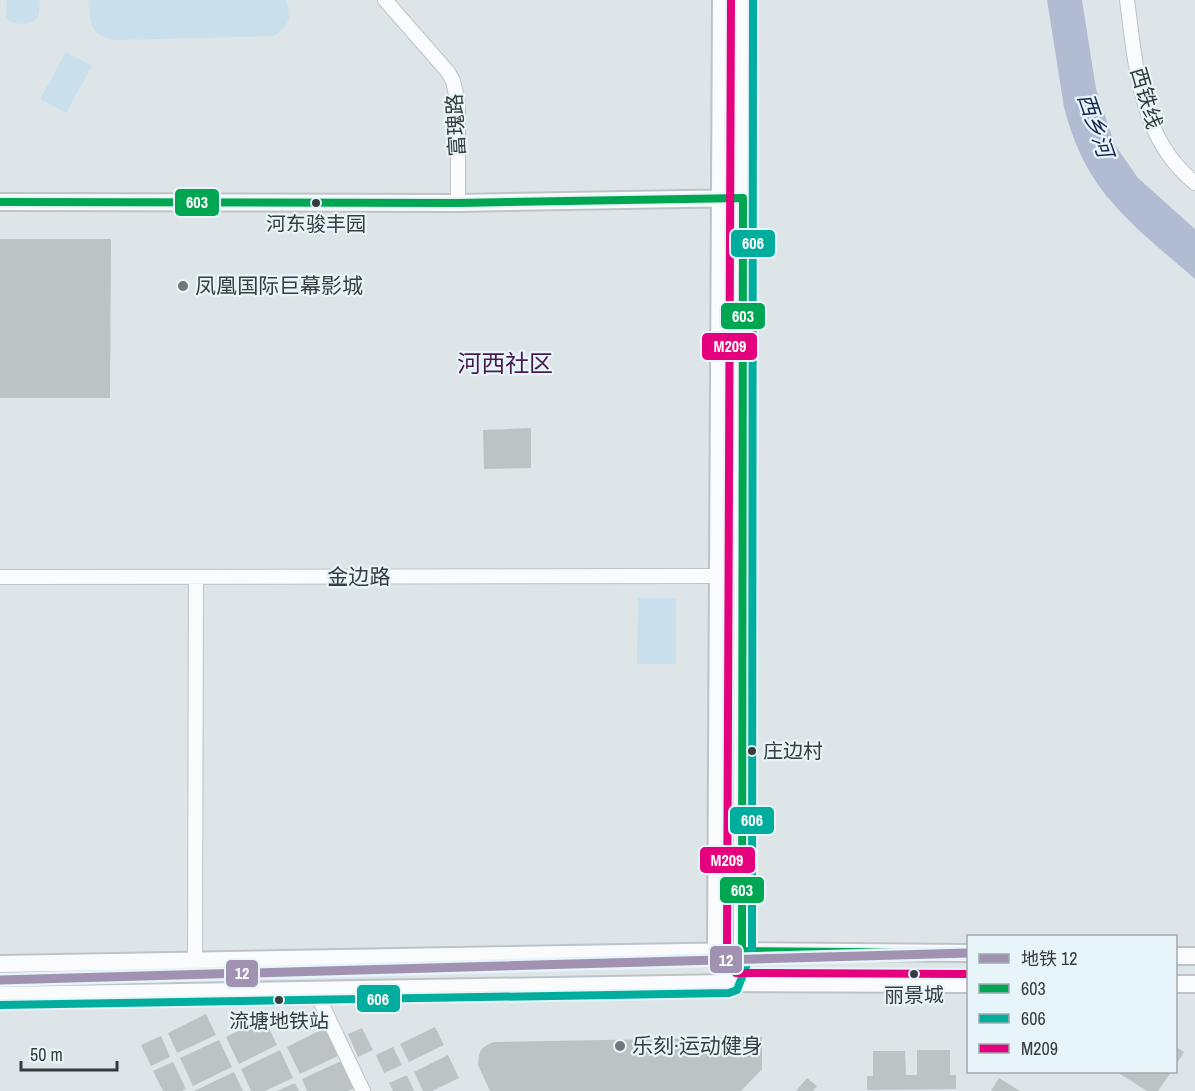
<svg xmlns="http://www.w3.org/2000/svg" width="1195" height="1091" viewBox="0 0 1195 1091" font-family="'Archivo Narrow','Noto Sans SC',sans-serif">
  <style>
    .green { fill: #c9dfeb }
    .water { fill: #b1bcd3 }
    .building { fill: #bdc2c5 }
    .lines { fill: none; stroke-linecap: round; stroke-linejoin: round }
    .minor-casing { stroke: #bdc3c6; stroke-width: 16 }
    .major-casing { stroke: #bdc3c6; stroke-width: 20 }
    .minor { stroke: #fafbfc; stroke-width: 14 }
    .major { stroke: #fafbfc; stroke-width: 16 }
    .bus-1-casing { stroke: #e7f4fa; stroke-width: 12 }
    .bus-2-casing { stroke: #e7f4fa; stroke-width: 12 }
    .bus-3-casing { stroke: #e7f4fa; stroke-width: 12 }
    .bus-1 { stroke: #00a651; stroke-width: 8 }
    .bus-2 { stroke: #01ad9c; stroke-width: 8 }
    .bus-3 { stroke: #e5007d; stroke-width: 8 }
    .metro-1-casing { stroke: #e7f4fa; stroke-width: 14 }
    .metro-1 { stroke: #a192b2; stroke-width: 9 }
    .bus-dot { fill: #373c3f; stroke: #e7f4fa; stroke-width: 2 }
    .poi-dot { fill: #71777a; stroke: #e7f4fa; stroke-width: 2 }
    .labels { text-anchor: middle; stroke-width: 4.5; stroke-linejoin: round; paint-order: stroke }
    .bus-label { font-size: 20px; fill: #373c3f; stroke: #e7f4fa }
    .street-label { font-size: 21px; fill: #373c3f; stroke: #e7f4fa }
    .poi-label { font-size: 21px; fill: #373c3f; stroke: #e7f4fa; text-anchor: start }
    .water-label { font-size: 22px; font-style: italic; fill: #192850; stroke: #e7f4fa }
    .quarter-label { font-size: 24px; fill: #461a4d; stroke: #e7f4fa }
    .line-badge { stroke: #e7f4fa; stroke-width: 2 }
    .badge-label { font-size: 16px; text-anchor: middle; font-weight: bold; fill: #fff }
  </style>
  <rect width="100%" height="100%" fill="#dee5e9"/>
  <path class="green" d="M7,0H39C39,5 40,12 38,16C34,27 17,24 9,21L6,17Z
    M89,0H286C293,15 289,27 274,36L118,40C90,38 90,24 89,0Z
    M66,52L92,66L66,113L40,99Z
    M638,598H676V664H637Z"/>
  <path class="water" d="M1047,0H1082L1096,89L1115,145L1138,178L1195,229V279C1168,255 1134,229 1111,201C1087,174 1073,142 1064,107Z"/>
  <path class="building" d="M0,239H111L110,398H0Z
    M531,428V468L484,469L483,430Z
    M206,1014L216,1035L177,1053L168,1033Z
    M264,1018L277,1045L239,1064L226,1037Z
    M435,1027L444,1045L409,1062L400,1044Z
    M325,1028L338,1056L300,1074L287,1047Z
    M362,1028L373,1050L358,1057L348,1034Z
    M161,1036L170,1057L151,1066L141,1045Z
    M762,1037V1069L741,1091H490L478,1065L479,1055L481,1050L484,1047L493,1042Z
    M219,1040L232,1067L193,1086L180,1058Z
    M393,1047L402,1065L384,1073L376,1055Z
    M1176,1047L1184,1052L1176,1065Z
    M280,1050L293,1078L265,1091H251L241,1069Z
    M917,1050H950V1075H956V1089L867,1090V1076H873V1051H905L906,1075H917Z
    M448,1055L459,1078L432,1091H423L414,1072Z
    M341,1061L354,1088L348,1091H307L302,1079Z
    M173,1062L186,1089L182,1091H163L153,1071Z
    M234,1072L243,1091H194L215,1081Z
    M1117,1072H1171L1158,1091H1147Z
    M407,1075L414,1091H393L389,1083Z
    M807,1078L817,1086L813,1091H796Z
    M999,1078L1020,1091H991Z
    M295,1083L299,1091H277Z"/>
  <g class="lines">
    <defs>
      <path id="minor" d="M385,0L448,72L453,81L458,103V203
        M1127,0C1136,66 1139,138 1195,183
        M0,577L718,576
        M195,961L196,577
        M315,990L363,1091"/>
      <path id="major" d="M721,0L716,951L729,983
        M0,202L458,203L743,198
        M1176,956H1195
        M0,964L742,951L968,953
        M729,983L742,951L743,0
        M1176,984H1195
        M0,995L729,983L968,984"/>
    </defs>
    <use href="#minor" class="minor-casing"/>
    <use href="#major" class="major-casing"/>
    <use href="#minor" class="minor"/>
    <use href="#major" class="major"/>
    <defs>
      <path id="bus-1" d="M0,202L458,203L743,198L742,951L968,953"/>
      <path id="bus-2" d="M0,1005L729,993L737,990L752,951L753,0"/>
      <path id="bus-3" d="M731,0L727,949L736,973L968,974"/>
    </defs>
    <use href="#bus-1" class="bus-1-casing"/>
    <use href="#bus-2" class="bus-2-casing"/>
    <use href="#bus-3" class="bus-3-casing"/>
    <use href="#bus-1" class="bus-1"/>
    <use href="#bus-2" class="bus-2"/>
    <use href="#bus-3" class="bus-3"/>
    <defs>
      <path id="metro-1" d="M0,980L968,953"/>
    </defs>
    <use href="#metro-1" class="metro-1-casing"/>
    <use href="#metro-1" class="metro-1"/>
  </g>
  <g class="bus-dot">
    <circle cx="316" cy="203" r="5"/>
    <circle cx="752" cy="751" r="5"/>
    <circle cx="914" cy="974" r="5"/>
    <circle cx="279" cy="1000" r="5"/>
  </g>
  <g class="poi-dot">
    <circle cx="183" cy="286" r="6"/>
    <circle cx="620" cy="1046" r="6"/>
  </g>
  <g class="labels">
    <g class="bus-label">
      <text x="316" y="231">河东骏丰园</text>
      <text x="763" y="758" text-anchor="start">庄边村</text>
      <text x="914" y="1002">丽景城</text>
      <text x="279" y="1028">流塘地铁站</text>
    </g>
    <g class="street-label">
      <text transform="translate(1146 98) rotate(74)" y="7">西铁线</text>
      <text transform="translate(456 125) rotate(-93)" y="7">富瑰路</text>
      <text x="359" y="584">金边路</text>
    </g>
    <g class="poi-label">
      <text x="195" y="293">凤凰国际巨幕影城</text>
      <text x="632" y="1053">乐刻·运动健身</text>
    </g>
    <g class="water-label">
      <text transform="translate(1096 125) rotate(71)" y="8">西乡河</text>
    </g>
    <g class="quarter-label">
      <text x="505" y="372">河西社区</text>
    </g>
  </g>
  <g class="line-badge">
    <rect x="174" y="188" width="46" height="29" rx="6" fill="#00a651"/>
    <rect x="730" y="229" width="46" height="29" rx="6" fill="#01ad9c"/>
    <rect x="720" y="302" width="46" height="28" rx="6" fill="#00a651"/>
    <rect x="701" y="332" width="57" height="29" rx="6" fill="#e5007d"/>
    <rect x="729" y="806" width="46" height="29" rx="6" fill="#01ad9c"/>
    <rect x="699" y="846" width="57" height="28" rx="6" fill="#e5007d"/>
    <rect x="719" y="876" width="46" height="28" rx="6" fill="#00a651"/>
    <rect x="709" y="945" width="34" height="29" rx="6" fill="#a192b2"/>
    <rect x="225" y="959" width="34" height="29" rx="6" fill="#a192b2"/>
    <rect x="356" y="984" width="45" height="29" rx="6" fill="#01ad9c"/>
  </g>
  <g class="badge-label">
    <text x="197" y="208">603</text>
    <text x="753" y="249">606</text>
    <text x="743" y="322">603</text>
    <text x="730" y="352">M209</text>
    <text x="752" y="826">606</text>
    <text x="727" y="866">M209</text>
    <text x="742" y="896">603</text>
    <text x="726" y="966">12</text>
    <text x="242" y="979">12</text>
    <text x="378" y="1005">606</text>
  </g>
  <rect x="967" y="935" width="210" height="138" fill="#e7f4fa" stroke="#a1aaaf" stroke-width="1.5"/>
  <rect x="979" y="954" width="30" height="9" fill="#a192b2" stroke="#a1aaaf" stroke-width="1.5"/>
  <text x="1021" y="965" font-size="18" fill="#373c3f">地铁 12</text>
  <rect x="979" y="984" width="30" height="9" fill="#00a651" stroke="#a1aaaf" stroke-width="1.5"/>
  <text x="1021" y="995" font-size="18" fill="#373c3f">603</text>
  <rect x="979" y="1014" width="30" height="9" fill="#01ad9c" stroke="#a1aaaf" stroke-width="1.5"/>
  <text x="1021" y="1025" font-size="18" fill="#373c3f">606</text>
  <rect x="979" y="1044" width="30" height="9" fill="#e5007d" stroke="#a1aaaf" stroke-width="1.5"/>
  <text x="1021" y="1055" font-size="18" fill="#373c3f">M209</text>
  <path d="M21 1061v9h96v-9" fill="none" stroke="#373c3f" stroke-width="3"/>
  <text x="30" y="1061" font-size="18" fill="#373c3f" stroke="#e7f4fa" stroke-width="4.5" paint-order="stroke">50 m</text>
</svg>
